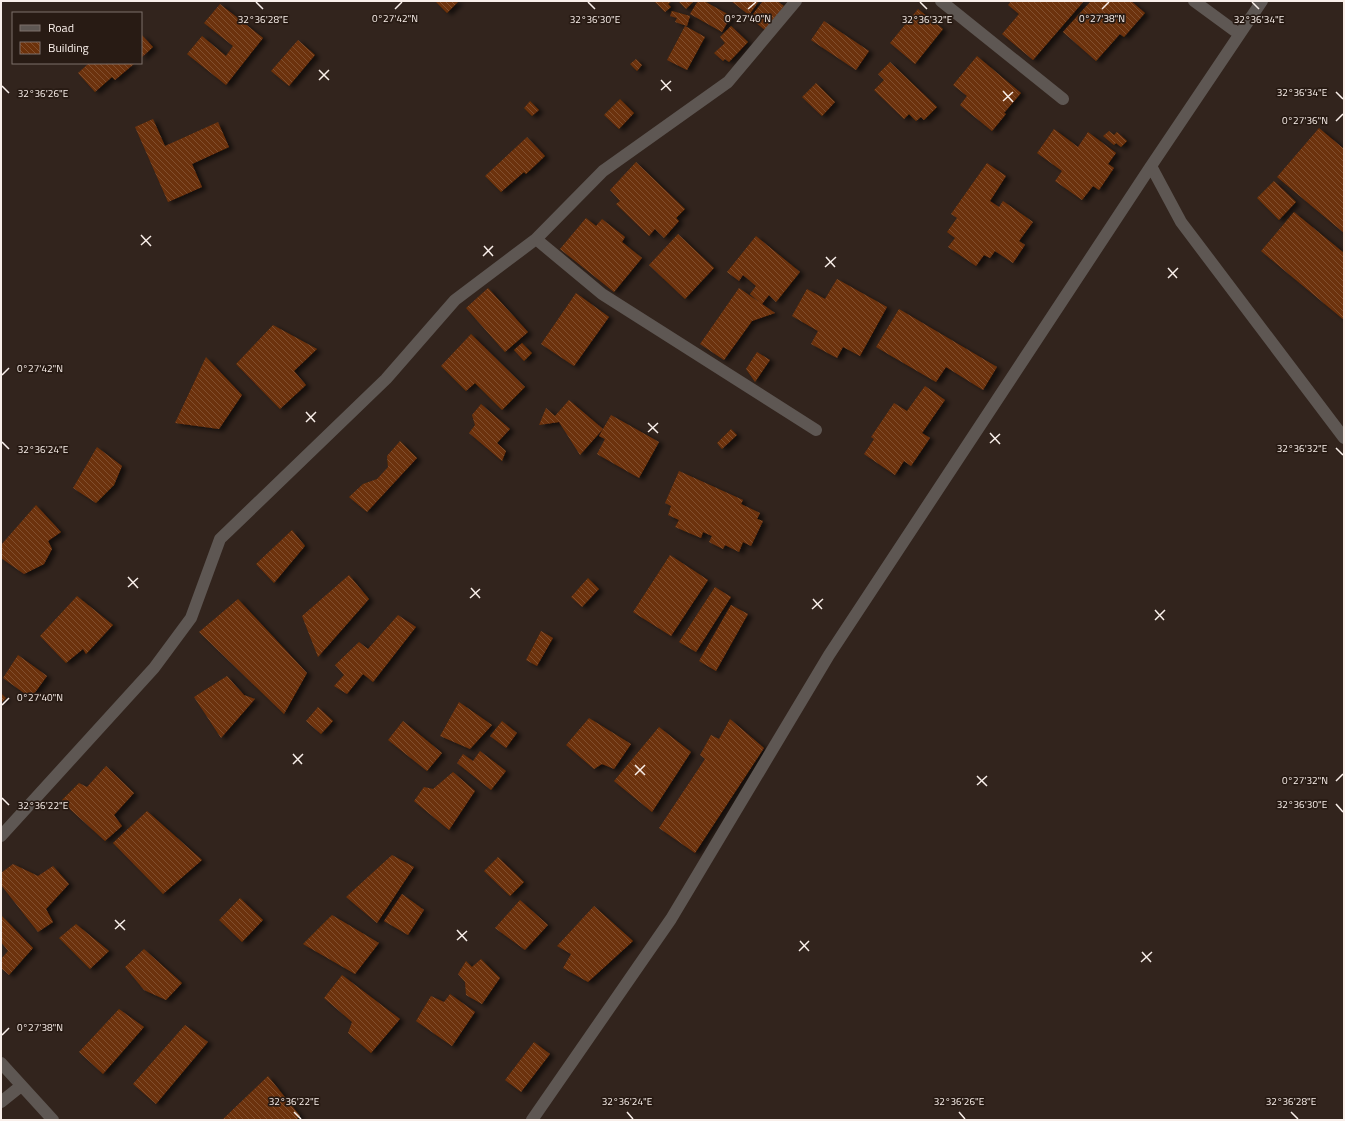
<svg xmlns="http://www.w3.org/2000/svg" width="1345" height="1121" viewBox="0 0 1345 1121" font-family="'Titillium Web',sans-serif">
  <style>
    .building { fill: url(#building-back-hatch); filter: url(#shadow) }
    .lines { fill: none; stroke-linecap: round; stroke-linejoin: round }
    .minor { stroke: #5e5753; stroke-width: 12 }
    .ticks { fill: none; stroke: #f9efea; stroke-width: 1.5 }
    .ticks-label { font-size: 10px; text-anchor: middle; fill: #f9efea; stroke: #281b14; stroke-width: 3.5; stroke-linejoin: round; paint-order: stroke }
  </style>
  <defs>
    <pattern id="building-back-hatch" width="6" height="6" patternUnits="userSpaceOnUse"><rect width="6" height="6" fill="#6c310a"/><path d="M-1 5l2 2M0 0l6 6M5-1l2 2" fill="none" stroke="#824f2e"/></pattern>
    <filter id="shadow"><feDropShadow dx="4.5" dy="2.5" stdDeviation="2" flood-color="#0009"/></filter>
  </defs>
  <rect width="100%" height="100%" fill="#32241d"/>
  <path class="building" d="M435,1H459L447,13Z
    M654,1H672L668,4L671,7L665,12Z
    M678,1H694L686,9Z
    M698,1H704L731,16L722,32L690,14Z
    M731,1H759L749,15Z
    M763,1H777L784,6L765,30L750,18Z
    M1011,1H1084L1033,60L1002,34L1019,14L1008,5Z
    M1091,1H1131L1145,13L1124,37L1120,34L1096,61L1063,32Z
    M220,4L263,38L226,85L187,54L202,36L226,56L233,46L204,23Z
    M918,9L943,29L915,64L890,43Z
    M672,11L690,16L687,26L675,22L677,18L670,16Z
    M824,21L869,51L856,70L811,40Z
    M685,26L705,37L687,70L667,60Z
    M731,26L748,42L729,62L725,59L723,61L714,53L725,43L720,37Z
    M141,34L153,47L141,58Z
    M298,40L315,55L289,86L271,71Z
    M977,56L1021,93L1004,113L1006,114L992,131L960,105L967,96L953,85Z
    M636,59L642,65L637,71L630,64Z
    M890,62L937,107L924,120L921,117L916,121L909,114L904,119L874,90L884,80L878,74Z
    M89,63H135L115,80L112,77L95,92L78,73Z
    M816,83L835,102L822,116L802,97Z
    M620,99L634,113L619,129L604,115Z
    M530,101L539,110L532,116L524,108Z
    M153,119L165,146L218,122L229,147L192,164L202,187L168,202L135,127Z
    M1319,128L1344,149V233L1277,177Z
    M1054,129L1078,147L1088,132L1116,153L1108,164L1114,168L1099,190L1093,186L1082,200L1055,181L1062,171L1037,153Z
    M1109,131L1114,135L1117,132L1127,141L1121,147L1116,143L1114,145L1103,136Z
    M527,137L545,156L526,174L524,172L501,192L485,176Z
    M636,162L685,209L676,218L679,221L664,238L655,229L649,236L616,204L620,201L610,190Z
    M987,163L1006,176L990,201L999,207L1003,201L1033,222L1019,241L1025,245L1013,263L995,251L990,258L984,255L976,266L948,247L955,238L947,232L957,218L951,214Z
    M1274,181L1296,202L1279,220L1257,198Z
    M1294,212L1344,253V320L1261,251Z
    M586,218L596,226L602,219L625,237L622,242L642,258L614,292L560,249Z
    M678,234L714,268L685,299L649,265Z
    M756,236L800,272L776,302L769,295L762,304L775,313L752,321L724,360L700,344L739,288L759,302L750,294L756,286L743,275L739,281L727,272Z
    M837,279L887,307L860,356L843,347L837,358L811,344L818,331L792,316L807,289L825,299Z
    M488,288L528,332L505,352L466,308Z
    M576,293L609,317L574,366L541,344Z
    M899,309L997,367L983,390L946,367L936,382L876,347Z
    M273,325L317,349L294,371L306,385L280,409L236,364Z
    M471,334L525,387L502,410L475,383L466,391L441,366Z
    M522,343L532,353L524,361L514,350Z
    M757,352L770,360L755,382L746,369Z
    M206,357L242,395L219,429L175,423Z
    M925,386L945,400L922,433L930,438L911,466L904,461L895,475L864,454L874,439L871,437L894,403L907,411Z
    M569,400L603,429L580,455L559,422L539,425L546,408L555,416Z
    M481,404L510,429L497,443L506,451L502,461L469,433L475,425L472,415Z
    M611,415L659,442L639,478L597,454L605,439L599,436Z
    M731,429L737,435L722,449L717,443Z
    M400,441L417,458L367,512L349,497L363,484L377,479L388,467L387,456Z
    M97,447L122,466L114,485L96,503L73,488Z
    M679,471L743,500L741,504L760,513L757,519L763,521L751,546L743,542L739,552L725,545L723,549L709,542L712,536L703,532L701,538L675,527L679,520L668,515L671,506L665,503Z
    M36,505L61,532L48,541L52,549L44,564L24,574L1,558V545Z
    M292,530L305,546L274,583L256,564Z
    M670,555L708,580L671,636L633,612Z
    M349,575L369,599L318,657L302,616Z
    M588,578L599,589L582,607L571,597Z
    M715,587L731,597L696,652L679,642Z
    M77,596L113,625L86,654L83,649L66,663L40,636Z
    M238,599L307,673L284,714L199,632Z
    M731,605L748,614L716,671L699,661Z
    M398,615L416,627L373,682L363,674L347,694L334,686L344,675L335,665L359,642L368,649Z
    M541,631L553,638L537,666L526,660Z
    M18,655L47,676L31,698L3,678Z
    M227,676L244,695L255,699L221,738L194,697Z
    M1,693L6,698L1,703Z
    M459,702L492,725L470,749L440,736Z
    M318,707L333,721L321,734L306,721Z
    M589,718L631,744L614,769L602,764L594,769L566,745Z
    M730,719L764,748L695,853L659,828L705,759L700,755L711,735L719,739Z
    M403,721L442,753L427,771L388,740Z
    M502,721L517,733L506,748L490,736Z
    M659,727L691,752L652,812L614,781Z
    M480,751L506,771L491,790L457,763L463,754L473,761Z
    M106,766L134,793L114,815L122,826L105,841L61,801L79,783L87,787Z
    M453,772L475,791L449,830L414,801L424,787L433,789Z
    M147,811L202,860L163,894L113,843Z
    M392,855L414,867L377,923L346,897Z
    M498,857L524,882L510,896L484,871Z
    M13,864L38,876L53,866L69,884L46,909L53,922L38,932L1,885V873Z
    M402,894L424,910L408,935L384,921Z
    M240,898L263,920L242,942L219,920Z
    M520,900L548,925L525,950L495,928Z
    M594,906L633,941L588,982L563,968L571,954L557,946Z
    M1,915L33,948L9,975L1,968V959L8,951L1,942Z
    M332,915L379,943L355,974L303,944Z
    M76,924L109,951L90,969L59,938Z
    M144,949L182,983L166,1000L144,990L125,967Z
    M481,959L500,978L482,1004L466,995L465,982L458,974L466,961L472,967Z
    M342,975L400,1019L371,1053L348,1033L352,1022L324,998Z
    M450,994L475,1012L452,1046L416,1021L431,996L444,1002Z
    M119,1009L144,1027L103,1074L79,1052Z
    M185,1025L208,1042L156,1104L133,1084Z
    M534,1042L550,1054L521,1092L505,1080Z
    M268,1076L300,1116L296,1120H222Z"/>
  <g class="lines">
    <path class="minor" d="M941,1L1063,99
      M1194,1L1239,34
      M1262,1L1151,166L1181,222L1344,438
      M536,239L602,294L816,430
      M1,836L154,668L191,618L220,539L386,379L455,300L536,239L603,171L728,82L796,1
      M1,1063L53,1120
      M1,1102L21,1086
      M532,1120L671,919L829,655L1151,166"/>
  </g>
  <path class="ticks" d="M256,2L263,9M588,2L595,9M920,2L927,9M1252,2L1259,9M395,9L402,2M748,9L756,2M1102,9L1109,2M319,70L329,80M319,80L329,70M661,80L671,91M2,86L9,93M661,90L671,81M1003,91L1013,102M1336,92L1343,99M1003,101L1013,92M1336,121L1343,114M141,235L151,246M141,245L151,236M484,246L493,256M483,256L493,246M826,257L835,267M825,267L836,257M1168,268L1177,278M1168,278L1178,268M2,375L9,368M306,412L315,422M306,422L316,412M648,423L658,433M648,432L658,423M990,433L1000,444M2,442L9,449M990,443L1000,434M1336,448L1343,455M128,577L138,588M128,587L138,578M471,588L480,598M470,598L480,589M813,599L822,609M812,609L823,599M1155,610L1164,620M1155,620L1165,610M2,705L9,698M293,754L302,764M293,764L303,754M635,765L645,775M635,775L645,765M977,776L987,786M1336,781L1343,774M977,785L987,776M2,798L9,805M1336,804L1343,812M115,920L125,930M115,929L125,920M457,930L467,941M457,940L467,931M800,941L809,951M799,951L809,941M1142,952L1151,962M1141,962L1152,952M2,1035L9,1028M294,1112L301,1119M627,1112L633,1119M959,1112L965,1119M1291,1112L1298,1119"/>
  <g class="ticks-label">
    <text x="748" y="22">0°27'40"N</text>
    <text x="395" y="22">0°27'42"N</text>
    <text x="1102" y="22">0°27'38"N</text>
    <text x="1259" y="23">32°36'34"E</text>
    <text x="263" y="23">32°36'28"E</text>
    <text x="927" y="23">32°36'32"E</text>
    <text x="595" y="23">32°36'30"E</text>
    <text x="1302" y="96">32°36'34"E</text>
    <text x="43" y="97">32°36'26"E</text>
    <text x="1305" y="124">0°27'36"N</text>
    <text x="40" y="372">0°27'42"N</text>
    <text x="1302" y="452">32°36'32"E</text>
    <text x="43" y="453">32°36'24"E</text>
    <text x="40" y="701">0°27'40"N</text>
    <text x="1305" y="784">0°27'32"N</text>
    <text x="1302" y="808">32°36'30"E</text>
    <text x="43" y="809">32°36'22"E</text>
    <text x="40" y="1031">0°27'38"N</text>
    <text x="294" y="1105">32°36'22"E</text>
    <text x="627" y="1105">32°36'24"E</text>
    <text x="959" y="1105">32°36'26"E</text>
    <text x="1291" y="1105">32°36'28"E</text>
  </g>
  <rect width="1345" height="1121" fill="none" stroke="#f9efea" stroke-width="4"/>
  <rect x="12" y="12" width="130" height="52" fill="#281b14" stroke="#7c706a"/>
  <rect x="20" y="25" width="20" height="6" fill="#5e5753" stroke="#7c706a"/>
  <text x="48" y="32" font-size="12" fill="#f9efea">Road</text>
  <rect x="20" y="42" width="20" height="12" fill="url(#building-back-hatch)" stroke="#7c706a"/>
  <text x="48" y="52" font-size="12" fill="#f9efea">Building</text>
</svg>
